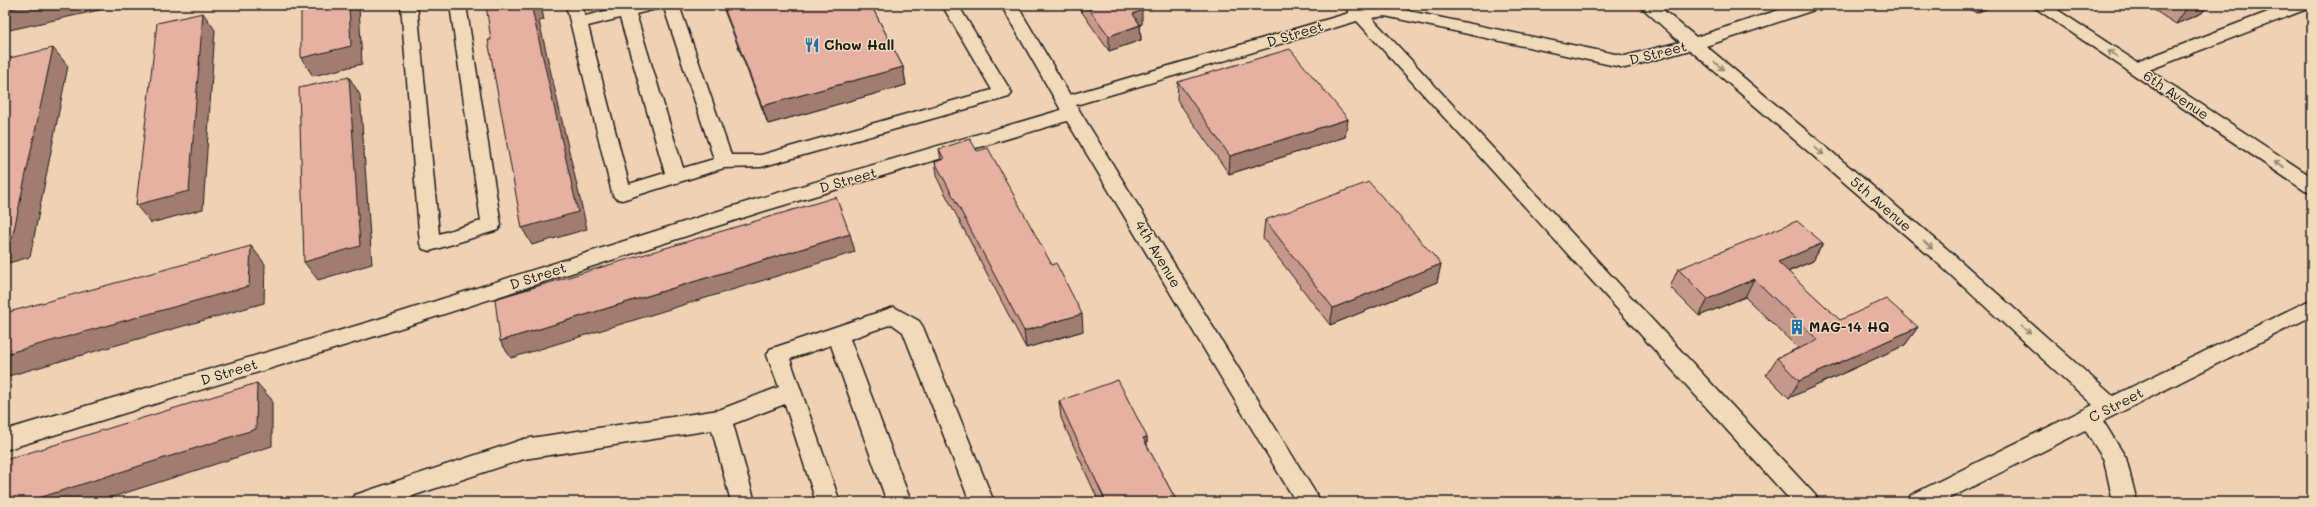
<svg xmlns="http://www.w3.org/2000/svg" width="2317" height="507" viewBox="0 0 2317 507" font-family="Mali,sans-serif">
  <style>
    .lines { fill: none; stroke-linecap: round; stroke-linejoin: round }
    .minor-casing { stroke: #1c1c1c; stroke-width: 3 }
    .minor { fill: #f0dab9; fill-rule: evenodd }
    .wall { fill: #c6988a; stroke: #1c1c1c }
    .shaded-wall { fill: #a17c71; stroke: #1c1c1c }
    .building { fill: #e6b1a1; stroke: #1c1c1c }
    .oneway { stroke: #918472 }
    .labels { text-anchor: middle; stroke-width: 3; stroke-linejoin: round; paint-order: stroke }
    .street-label { font-size: 14px; fill: #1c1c1c; stroke: #f0dab9 }
    .poi-label { font-size: 14px; font-weight: bold; fill: #1c1c1c; stroke: #f0dab9; text-anchor: start }
  </style>
  <rect width="100%" height="100%" fill="#f1d1b4"/>
  <filter id="ink" filterUnits="userSpaceOnUse"><feTurbulence type="fractalNoise" baseFrequency=".025" numOctaves="2"/><feDisplacementMap in="SourceGraphic" scale="8" xChannelSelector="R" yChannelSelector="G"/><feConvolveMatrix kernelMatrix="1 2 1 2 8 2 1 2 1" color-interpolation-filters="sRGB"/></filter>
  <g filter="url(#ink)">
    <g class="lines">
      <defs>
        <path id="minor" d="M401,5H417L439,234L481,221L450,5H466L501,225L498,230L430,251L423,249L420,244Z
          M566,5H582L585,16L618,8L617,5H658L656,9L636,14L683,168L714,159L663,5H679L731,155H761L992,90L942,5H958L1012,93L1009,97L761,167L724,168L622,200L615,198L612,193ZM620,18L665,173L629,184L588,26Z
          M1001,5H1017L1070,95L1349,13L1344,5H1360L1364,9L1385,6L1625,56L1680,42L1639,5H1657L1696,37L1794,5H1819L1817,9L1706,46L1946,248L2113,396L2312,299V316L2103,421L2126,458L2137,502H2113L2104,460L2085,430L1942,502H1907L1911,495L2093,405L1932,258L1690,50L1625,68L1385,16L1372,18L1815,495L1819,502H1792L1357,21L1076,105L1321,502H1296L1067,121L764,211L379,335L5,450V430L379,319L750,201L1061,110Z
          M2031,5H2050L2137,62L2286,5H2309L2307,9L2149,70L2312,177V193L2305,191Z
          M894,307L919,321L923,327L994,502H970L903,332L892,324L850,339L911,502H887L831,345L790,359L840,502H816L785,404L733,424L755,502H731L712,430L524,459L394,502H351L355,495L524,439L719,410L779,387L767,355L770,349Z"/>
      </defs>
      <use href="#minor" class="minor-casing"/>
      <use href="#minor" class="minor"/>
    </g>
    <path class="wall" d="M722,5H871L903,67L906,85L768,124Z
      M1077,5H1138L1142,24L1140,25L1141,40L1109,51Z
      M1964,5H1995L1976,13Z
      M2146,5H2208L2202,13L2176,24Z
      M1178,82L1348,119L1345,137L1229,174L1177,100Z
      M939,149L977,151L1083,331L1026,348L938,180L935,162L941,160Z
      M1265,220L1441,264L1437,282L1330,325L1263,238Z
      M1823,243L1813,261L1788,272L1840,320L1918,327L1905,345L1789,398L1766,375L1777,358L1798,348L1745,297L1699,316L1670,287L1678,269Z
      M1059,401L1147,437V446L1177,502H1099L1061,418Z"/>
    <path class="shaded-wall" d="M26,5H122L5,31V10Z
      M349,5H359L362,64L313,76L301,58Z
      M531,5H541L544,20L539,21L587,229L532,245L522,228Z
      M1981,5H1995L1976,13Z
      M2197,5H2208L2202,13L2176,24L2186,9Z
      M1142,10V24L1133,28V14Z
      M203,13L215,30L203,209L151,223L136,205Z
      M1140,25L1141,40L1109,51V36Z
      M53,48L68,66L30,257L5,264V241Z
      M903,67L906,85L768,124L762,106Z
      M349,77L360,95L372,264L318,280L304,262Z
      M1348,119L1345,137L1229,174L1230,156Z
      M850,234L855,252L511,358L500,341Z
      M1823,243L1813,261L1768,280L1778,262Z
      M251,246L265,264L264,303L5,377V354Z
      M1441,264L1437,282L1330,325L1333,308Z
      M1754,279L1745,297L1699,316L1708,299Z
      M1082,314L1083,331L1026,348L1024,331Z
      M1918,327L1905,345L1789,398L1799,381Z
      M257,383L272,400V446L97,502H26Z
      M1147,437V454L1143,438Z"/>
    <path class="building" d="M5,5H26L5,10Z
      M301,5H349L351,46L301,58Z
      M486,5H531L578,212L522,228L488,40H491Z
      M723,5H871L903,67L762,106Z
      M1086,5H1138L1142,10L1133,14L1140,25L1109,36Z
      M2180,5H2197L2186,9Z
      M203,13L189,191L136,205L157,23Z
      M53,48L12,239L5,241V59Z
      M1290,49L1348,119L1230,156L1178,82Z
      M349,77L360,246L304,262L299,88Z
      M970,139L977,151L988,148L1052,265L1056,263L1082,314L1024,331L935,162L944,159L939,149Z
      M1369,182L1441,264L1333,308L1265,220Z
      M836,197L850,234L500,341L495,299Z
      M1797,221L1823,243L1778,262L1840,320L1886,299L1918,327L1799,381L1777,358L1818,340L1754,279L1708,299L1678,269Z
      M251,246L249,286L5,354V313Z
      M1118,380L1147,437L1143,438L1177,502H1106L1059,401Z
      M257,383L256,429L26,502H5V460Z"/>
    <defs><path id="oneway-shaft" d="M-6 0H5M1.5-3L5.5 0L1.5 3" fill="none" stroke-width="1.6" stroke-linecap="round" stroke-linejoin="round"/></defs>
    <g class="oneway">
      <use href="#oneway-shaft" transform="translate(2113 54) rotate(-146)"/>
      <use href="#oneway-shaft" transform="translate(1719 66) rotate(40)"/>
      <use href="#oneway-shaft" transform="translate(1819 151) rotate(40)"/>
      <use href="#oneway-shaft" transform="translate(2279 164) rotate(-147)"/>
      <use href="#oneway-shaft" transform="translate(1928 245) rotate(41)"/>
      <use href="#oneway-shaft" transform="translate(2026 330) rotate(41)"/>
    </g>
  </g>
  <defs>
    <symbol id="restaurant-bare" viewBox="-9 -9 18 18"><path d="M-5-6h1v4h1v-4h1v4h1v-4h1v5L-1.5 .5V6h-2V.5L-5-1ZM5-6V6H3V1.5H1.5Q1.5-4 5-6Z" fill="#1f6fb2" stroke="#f0dab9" stroke-width="2.5" paint-order="stroke"/></symbol>
    <symbol id="building-bare" viewBox="-9 -9 18 18"><path d="M-4-6H4V6H1V3H-1V6H-4ZM-2.5-4.3h1.7v1.8h-1.7ZM.8-4.3h1.7v1.8H.8ZM-2.5-1h1.7V.8h-1.7ZM.8-1h1.7V.8H.8Z" fill="#1f6fb2" stroke="#f0dab9" stroke-width="2.5" paint-order="stroke"/></symbol>
  </defs>
  <g fill-rule="evenodd">
    <use href="#restaurant-bare" x="801" y="34" width="22" height="22"/>
    <use href="#building-bare" x="1786" y="316" width="22" height="22"/>
  </g>
  <g class="labels">
    <g class="street-label">
      <text transform="translate(1295 34) rotate(-17)" y="5">D Street</text>
      <text transform="translate(1658 53) rotate(-14)" y="5">D Street</text>
      <text transform="translate(2176 95) rotate(34)" y="5">6th Avenue</text>
      <text transform="translate(848 180) rotate(-16)" y="5">D Street</text>
      <text transform="translate(1881 204) rotate(41)" y="5">5th Avenue</text>
      <text transform="translate(1158 254) rotate(59)" y="5">4th Avenue</text>
      <text transform="translate(538 276) rotate(-18)" y="5">D Street</text>
      <text transform="translate(229 372) rotate(-17)" y="5">D Street</text>
      <text transform="translate(2116 405) rotate(-27)" y="5">C Street</text>
    </g>
    <g class="poi-label">
      <text x="824" y="50">Chow Hall</text>
      <text x="1809" y="332">MAG-14 HQ</text>
    </g>
  </g>
  <rect width="2317" height="507" fill="none" stroke="#f0dab9" stroke-width="20"/>
  <rect x="10" y="10" width="2297" height="487" fill="none" stroke="#1c1c1c" stroke-width="1.5" filter="url(#ink)"/>
</svg>
